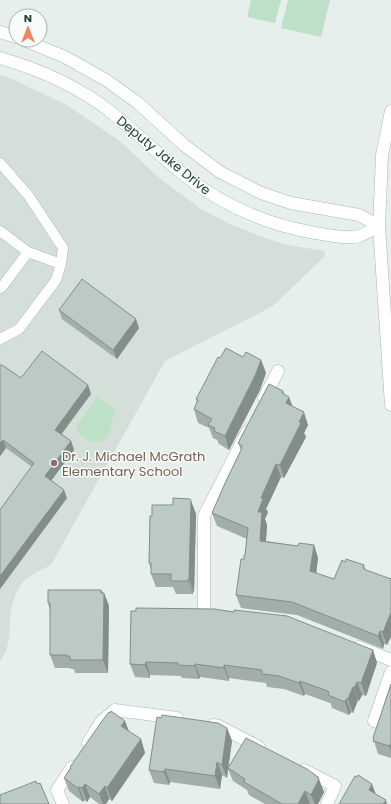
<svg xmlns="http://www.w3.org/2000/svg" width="391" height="804" viewBox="0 0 391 804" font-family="Poppins,sans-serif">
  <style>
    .built { fill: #d4dfda }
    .green { fill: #bfe0c8 }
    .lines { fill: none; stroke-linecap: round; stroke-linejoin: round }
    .lane-casing { stroke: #a8b8b2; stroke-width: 11 }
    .street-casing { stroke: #a8b8b2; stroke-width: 13 }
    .lane { stroke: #fff; stroke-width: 10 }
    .street { stroke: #fff; stroke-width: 12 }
    .wall { fill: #a1aea9 }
    .shaded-wall { fill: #838d89 }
    .building { fill: #bbcac4; stroke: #838d89 }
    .education-dot { fill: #8d6e63; stroke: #f7fbf9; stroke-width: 1.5 }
    .labels { text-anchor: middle; stroke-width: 3; stroke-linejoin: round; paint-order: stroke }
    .street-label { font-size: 13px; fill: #24423a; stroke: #f7fbf9 }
    .education-label { font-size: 13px; fill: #785e54; stroke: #f7fbf9; text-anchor: start }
  </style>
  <rect width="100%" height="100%" fill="#e6efeb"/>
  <path class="built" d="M0,75L12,79L67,105L121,142L158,177L201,209L228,223L260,236L287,245L325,251V256L273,306L165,361L51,565L37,572L23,581L16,594L11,608L9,639L6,651L0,662Z"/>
  <path class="green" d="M251,0H281L275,23L247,17Z
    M288,0H330L321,37L281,28Z
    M98,396L117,411C110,419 112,426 108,435C102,446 91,443 83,437C79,434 77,432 76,427Z"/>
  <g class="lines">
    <defs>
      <path id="lane" d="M0,163L28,195L63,248L61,264L56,280L19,329L0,339
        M0,231L28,252L2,287L0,288
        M28,252L61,264"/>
      <path id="street" d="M0,32L16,37
        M24,40L65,57L106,80L138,103L184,145L220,172L261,193L291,203L359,215L379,226
        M0,58C38,69 79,87 111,112C136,132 159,155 184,175C222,205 262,223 310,232C322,234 349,240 360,236C367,233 373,229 379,226
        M391,111L382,155L379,226L391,405
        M264,398L278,371
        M204,611V516L247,432
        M359,647L391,660
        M374,721L391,672
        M213,725L219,726L259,747
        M88,743L101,722L115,710L177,718
        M304,770L335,786L327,804
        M63,804L57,790L72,767"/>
    </defs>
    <use href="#lane" class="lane-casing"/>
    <use href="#street" class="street-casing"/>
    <use href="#lane" class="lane"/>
    <use href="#street" class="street"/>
  </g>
  <path class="wall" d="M59,310L139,328L117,359L62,319Z
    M243,357L261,360L266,373L260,390L229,450L219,444L217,440L213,438L209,428L198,423L194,409L197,403L196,399L220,358Z
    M0,365L21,378L88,385L91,394L62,434L71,441L74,450L51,481L67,498L0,589V510L32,467L6,448L0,456Z
    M283,391L284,395L292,406L308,425L304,433L306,437L284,478L281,477L266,509L268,512L265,519L267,525L266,541L298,546L314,545L318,558L316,573L334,579L345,562L364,565L388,643L387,645L384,644L383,649L297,615L241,608L236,595L244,559L245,555L247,539L217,526L212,513L241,450L238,443Z
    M191,501L196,514L194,592H193V594H176L173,587H156L151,574V569L149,563L152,516L173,505Z
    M101,590L103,593H104L109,606L108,673H75L74,669H71L70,668H55L50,655V611L48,603Z
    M131,611L373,650L377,663L366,696L362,695L359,701L358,700L353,713L351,712L349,715L332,708L331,704L330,703L305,694L304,696L284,689L267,687L266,683L229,678V681L200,677L199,679L182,678L181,676L150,675V678L135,677L130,664Z
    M391,684V758L378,754L373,738Z
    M125,721L129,732L141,739L145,753L112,801L109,799L106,804H99L90,797L87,802L84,800L83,802L69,791L64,778L70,768V767Z
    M227,728L232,741L228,768L318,777L324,792L318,804H265L249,795L247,790L233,781L228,769L227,778L222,775L220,789L170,782L169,785L154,783L149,770Z"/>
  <path class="shaded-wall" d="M136,319L139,328L117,359L113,350Z
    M261,360L266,373L260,390L229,450L225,436Z
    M88,385L91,394L58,438L55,430Z
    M283,391L287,402L289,397L294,410L287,406L282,393Z
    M304,412L308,425L304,433L306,437L284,478L280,465L299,422Z
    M3,440L6,448L0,456V443Z
    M71,441L74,450L48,485L45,476Z
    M276,464L281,477L266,509L268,512L265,519L267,525L265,554L260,541L258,512L261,498Z
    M64,490L67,498L0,589V576Z
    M191,501L196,514L194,592L189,579Z
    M314,545L318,558L315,584L310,571Z
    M188,579L193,592V594L188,581Z
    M101,590L104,597V593L109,606L108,673L103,660Z
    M391,612V637L387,645L382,632Z
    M380,631L384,644L383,649L378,636Z
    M373,650L377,663L366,696L361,683Z
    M146,662L150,675V678L145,665Z
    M195,664L200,677L199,679L195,666Z
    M224,665L229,678V681L224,668Z
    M300,681L305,694L304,696L299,683Z
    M357,682L362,695L359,701L354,688Z
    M353,687L358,700L353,713L348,699Z
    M346,699L351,712L349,715L345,702Z
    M125,721L130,734L121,726Z
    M227,728L232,741L227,778L222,765Z
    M141,739L145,753L112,801L107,788Z
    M390,744L391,746V751L389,746Z
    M217,762L222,775L220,789L215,776Z
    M165,769L170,782L169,785L164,772Z
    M318,777L324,792L318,804H315L311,795Z
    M85,784L90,797L87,802L82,788Z
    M372,784L377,797L369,790Z
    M105,786L109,799L106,804H103L99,794Z
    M79,787L84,800L83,802L78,788Z
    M305,791L310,804H298Z
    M386,800L387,804H383Z"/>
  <path class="building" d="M82,279L136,319L113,350L59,310Z
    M226,348L243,357L246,352L261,360L255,376L225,436L214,431L215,428L208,425L212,419L194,409L198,400L196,399L203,386L218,357L220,358Z
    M42,351L88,385L55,430L71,441L45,476L64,490L0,576V510L34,463L3,440L0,443V365H2L21,378Z
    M269,384L283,391L282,393L289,397L286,403L304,412L299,422L301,423L280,465L276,464L261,498L263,499L258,512H262L260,541L298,546L299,543L314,545L310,571L334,579L342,560L345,562L346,559L364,565L363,568L366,570L391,579V578V612L384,630L382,632L380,631L378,636L292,602L236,595L241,559H244V555H245L248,528L212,513L226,481L241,450L242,446L238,443Z
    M173,498L190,499L191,501L189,579H188V581H171V574H151V563H149L150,516H152V505H173Z
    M48,590H101V593H104L103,660H70V656H66V655H50V603H48Z
    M136,608L214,609L234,612V610L287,616L373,650L361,683L357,682L354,688L353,687L348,699H346L345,702L328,695L329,692L325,690L300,681L299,683L279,676L262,674V670L224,665V668L195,664V666L178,665V663L146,662L145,665L130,664L131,611H136Z
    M391,684V744H390L389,746L373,741L374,739L373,738Z
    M111,711L125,721L121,726L141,739L107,788L105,786L99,794L85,784L82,788L79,787L78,788L64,778L71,768L70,767L102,721L109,712L110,713Z
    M162,715L218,723L227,728L222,765L217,762L215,776L165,769L164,772L149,770L157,717L161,718Z
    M246,738L307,769L318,777V779H319L311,795L305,791L298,804H282L244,782L245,779L228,768Z
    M358,775L372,784L369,790L386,800L383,804H339L355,776L357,777Z
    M36,781L37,784L40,783L49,804H0V795Z"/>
  <circle class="education-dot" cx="54" cy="463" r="4"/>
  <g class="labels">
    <g class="street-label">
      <text transform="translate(164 155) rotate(39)" y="5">Deputy Jake Drive</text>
    </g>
    <g class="education-label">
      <text x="62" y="461">Dr. J. Michael McGrath<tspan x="62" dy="15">Elementary School</tspan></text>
    </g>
  </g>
  <g transform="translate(28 28)"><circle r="19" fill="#f7fbf9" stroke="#a3b1ad"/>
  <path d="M0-3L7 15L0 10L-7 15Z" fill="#f4845f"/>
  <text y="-6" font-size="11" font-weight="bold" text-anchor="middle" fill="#24423a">N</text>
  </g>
</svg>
